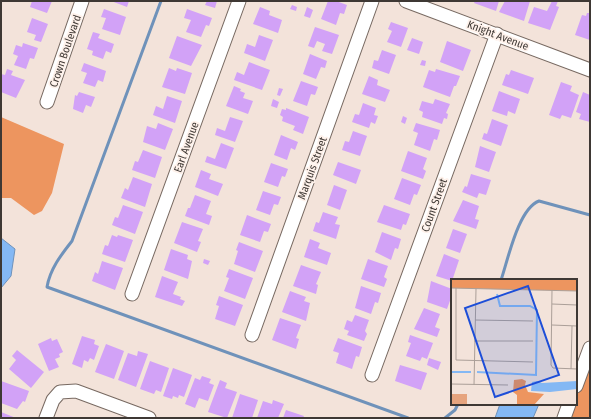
<svg xmlns="http://www.w3.org/2000/svg" width="591" height="419" viewBox="0 0 591 419" font-family="'Fira Sans Condensed',sans-serif">
  <style>
    .forest { fill: #ed955f }
    .water { fill: #84b8f4; stroke: #6f92ba }
    .lines { fill: none; stroke-linecap: round; stroke-linejoin: round }
    .stream { stroke: #6f92ba; stroke-width: 3 }
    .building { fill: #d2a2f7 }
    .minor-casing { stroke: #776961; stroke-width: 15 }
    .minor { stroke: #fff; stroke-width: 13 }
    .labels { text-anchor: middle; stroke-width: 3.5; stroke-linejoin: round; paint-order: stroke }
    .street-label { font-size: 11px; fill: #3e3834; stroke: #fef1ea }
    .inset-river { fill: none; stroke: #84b8f4; stroke-width: 2 }
    .inset-road { fill: none; stroke: #ab9f98; stroke-width: 1 }
    .view { fill: #1d4ed8; fill-opacity: 0.15; stroke: #1d4ed8; stroke-width: 2 }
    .inset-edge { fill: none; stroke: #3e3834; stroke-width: 2 }
  </style>
  <rect width="100%" height="100%" fill="#f3e3da"/>
  <path class="forest" d="M1,117L64,144L52,193L42,211L34,215L11,198H1Z
    M590,348V418H564L569,404H576V386Z"/>
  <path class="water" d="M1,238L15,249L11,276L1,288Z
    M500,404H539L533,418H495Z"/>
  <g class="lines">
    <path class="stream" d="M161,1L72,241C61,255 50,269 47,287L408,418
      M501,280C508,260 518,209 539,201L590,215
      M445,418L455,410L458,404"/>
  </g>
  <path class="building" d="M32,1H52L47,13L30,7Z
    M111,1H129L127,7Z
    M207,1H217L215,8L205,5Z
    M328,1H336L347,5L344,14L340,13L336,25L321,19Z
    M475,1H499L496,11L474,3Z
    M505,1H530L524,21L499,12Z
    M552,1H558L556,6L559,7L550,30L528,23L534,7L547,11Z
    M292,5L297,7L296,11L290,9Z
    M260,7L270,11L269,15L282,20L278,33L253,24Z
    M307,7L313,10L310,18L304,16Z
    M104,9L126,17L120,35L102,29L106,18L101,17Z
    M187,9L212,18L209,26L206,25L201,37L186,32L191,20L184,18Z
    M587,13H590V40L575,35L582,15L586,16Z
    M32,18L48,24L41,42L34,40L36,35L27,32Z
    M391,22L408,28L401,47L387,42L392,31L388,29Z
    M315,27L339,35L332,54L322,51L325,44L317,41L314,48L308,46Z
    M93,32L100,34L98,38L114,44L111,53L106,51L103,59L92,55L93,51L87,49Z
    M259,35L273,40L265,61L244,53L247,44L255,47Z
    M177,36L202,45L191,66L169,58Z
    M412,38L423,42L419,54L407,50Z
    M447,41L471,50L463,71L440,62Z
    M23,43L38,48L34,59L30,58L26,69L14,65L18,56L13,54L16,45L22,47Z
    M382,50L396,55L389,74L372,68L374,60L378,61Z
    M310,54L327,61L325,68L321,67L316,79L303,74Z
    M422,60L426,61L425,66L420,65Z
    M249,62L270,70L262,90L234,80L237,72L244,75Z
    M84,63L106,71L103,82L98,80L95,87L83,83L87,73L81,71Z
    M169,68L176,71L177,68L192,73L185,94L162,87Z
    M7,69L13,71L11,75L25,80L16,98L1,92V74L5,75Z
    M436,69L460,76L456,86H454L450,97L423,87L429,70L435,72Z
    M511,70L534,78L528,94L502,85L506,74L509,75Z
    M369,76L378,80L377,85L390,90L385,102L362,94Z
    M301,81L318,87L315,95L311,94L307,106L293,101Z
    M561,82L572,86L570,91L579,95L571,118L562,115L560,119L549,115Z
    M234,86L241,89L240,91L245,93L243,98L253,101L248,114L226,106Z
    M279,88L283,89L280,96L277,95Z
    M499,91L520,99L515,114L508,111L507,116L492,111Z
    M79,92L95,97L91,107L86,105L83,113L73,109L75,95L77,96Z
    M583,92L590,95V122L579,119L581,114L576,112Z
    M167,96L182,101L175,123L153,115L156,106L163,109Z
    M273,99L279,102L277,108L271,106Z
    M435,99L450,104L446,113L448,114L447,119L444,118L442,124L422,117L423,112L419,110L422,101L433,104Z
    M363,103L376,108L374,115L378,116L375,124L371,122L369,128L352,122L355,114L359,115Z
    M286,108L309,117L303,134L293,130L295,126L282,121L283,117L280,115L282,109L286,110Z
    M403,116L407,118L405,124L401,122Z
    M230,117L243,121L235,142L215,135L217,128L225,131Z
    M492,119L508,125L501,146L482,139L484,133L487,134Z
    M158,123L173,129L165,150L143,142L147,126L156,129Z
    M416,123L440,130L437,140L434,139L430,151L414,145L418,133L413,131Z
    M353,131L367,136L360,156L342,150L345,141L349,142Z
    M281,135L298,142L295,150L291,148L287,160L274,155Z
    M221,143L234,148L226,169L205,162L207,156L215,159Z
    M480,146L496,152L489,172L475,167Z
    M143,150L162,157L155,178L132,170L135,161L138,162Z
    M408,151L427,158L423,169L426,171L423,179L401,171Z
    M338,162L361,170L356,184L333,175Z
    M271,163L288,169L285,177L282,176L278,187L264,182Z
    M201,170L211,174L209,179L223,184L218,196L195,187Z
    M471,174L491,180L486,195L479,193L477,198L462,192L465,186L467,187Z
    M133,177L152,184L145,207L121,198L125,188L128,190Z
    M402,178L421,185L417,195L414,194L410,205L394,199Z
    M334,185L347,190L340,210L327,205Z
    M263,191L281,197L278,205L274,204L270,215L256,210Z
    M195,195L211,201L206,214L212,216L209,225L185,216L188,208H190Z
    M463,200L479,206L475,219L479,220L476,229L453,221Z
    M123,205L143,212L135,234L112,225L115,217L118,218Z
    M384,205L410,214L406,225L403,224L401,230L377,222Z
    M323,212L338,217L335,224L340,225L336,239L313,231L316,222L319,223Z
    M247,215L271,224L268,232L264,231L260,242L240,235Z
    M182,222L203,229L198,241L201,242L197,252L174,243Z
    M453,229L467,234L460,253L446,248Z
    M382,232L401,239L398,249L395,248L391,260L375,252Z
    M112,235L117,237L118,235L133,240L125,262L102,254L105,245L108,246Z
    M310,239L320,243L318,248L331,253L327,265L304,257Z
    M239,242L263,251L255,272L234,264L238,251L236,250Z
    M171,249L188,255L187,259L192,261L188,279L164,270Z
    M444,254L459,260L452,281L436,276Z
    M204,259L210,261L208,265L203,263Z
    M368,259L388,266L384,277L387,279L384,287L361,279Z
    M102,261L123,268L115,290L92,281L95,272L98,274Z
    M301,265L321,272L316,284L318,285L316,294L293,286Z
    M229,269L253,278L245,299L224,291L229,278L226,277Z
    M162,276L178,282L173,294L181,297L180,299L185,301L182,306L155,297Z
    M431,281L452,289V295L447,309L427,302Z
    M361,286L381,293L378,303L375,302L371,314L355,308Z
    M290,291L306,297L304,301L310,303L306,321L282,312Z
    M219,296L243,305L235,326L215,319L219,306L216,305Z
    M424,308L440,314L435,327L440,329L437,337L414,329Z
    M355,315L369,320L365,331L367,334L364,341L347,335L349,331L344,329L347,320L352,322Z
    M280,318L301,325L296,338L299,339L296,349L272,340Z
    M410,335L433,343L427,359L422,357L420,361L406,356L411,343L408,342Z
    M82,336L95,340L94,344L99,346L94,360L90,358L88,362L84,360L82,368L72,364Z
    M51,338L52,341L57,339L63,352L59,354L60,357L55,359L59,367L49,371L38,344Z
    M338,338L362,347L359,357L356,356L352,369L336,363L339,353L333,351Z
    M106,344L124,351L114,379L95,372Z
    M17,350L44,372L31,388L9,369L16,360L12,356Z
    M138,351L148,354L136,387L118,380L128,353L137,356Z
    M429,358L441,362L438,370L427,365Z
    M150,361L169,368L161,392L156,390L154,394L140,389Z
    M400,365L427,373L421,390L395,381Z
    M173,368L192,375L184,397L179,395L178,398L173,396L172,399L163,396Z
    M202,376L211,379L209,383L214,385L208,401L199,398L195,408L185,404L195,378L200,380Z
    M220,380L227,383L225,388L237,392L227,418L208,412Z
    M1,381L29,391L25,402L23,401L17,409L1,403Z
    M240,394L258,400L252,418H232Z
    M273,400L284,404L278,418H257L263,401L272,404Z
    M286,410L304,416L303,418H283Z
    M1,412L16,418H1Z"/>
  <g class="lines">
    <defs>
      <path id="minor" d="M406,1L590,70
        M47,102L82,1
        M132,294L239,1
        M252,335L372,1
        M372,375L497,34
        M576,386L590,348
        M46,418L53,400L60,392L76,391L149,418
        M564,418L569,404"/>
    </defs>
    <use href="#minor" class="minor-casing"/>
    <use href="#minor" class="minor"/>
  </g>
  <g class="labels">
    <g class="street-label">
      <text transform="translate(498 35) rotate(21)" y="4">Knight Avenue</text>
      <text transform="translate(65 51) rotate(-71)" y="4">Crown Boulevard</text>
      <text transform="translate(186 147) rotate(-70)" y="4">Earl Avenue</text>
      <text transform="translate(312 168) rotate(-70)" y="4">Marquis Street</text>
      <text transform="translate(434 205) rotate(-70)" y="4">Count Street</text>
    </g>
  </g>
  <g transform="translate(451 279)">
    <rect width="126" height="126" fill="#f3e3da"/>
    <path d="M0,115H16V125L19,126H0Z" fill="#e6a47e"/>
    <path d="M0,0H126V12L0,9ZM71,100L75,102L74,106L77,113L93,115L83,126H66V116L62,113L63,101Z" fill="#ed955f"/>
    <path d="M86,102L91,104L126,102V110L99,113L80,112L81,103Z" fill="#84b8f4"/>
    <path class="inset-river" d="M0,93H20M26,93L85,96L86,31L79,27H49L46,15"/>
    <path class="inset-road" d="M0,9L126,12M5,9V81L82,83M101,11L100,86L102,89L126,90M101,25L126,26M24,41L82,42M101,46L126,47M23,62H82M120,90L121,47M0,105L57,106M23,106L25,10"/>
    <path class="view" d="M77,7L108,96L44,118L14,29Z"/>
    <rect width="126" height="126" class="inset-edge"/>
  </g>
  <rect width="591" height="419" fill="none" stroke="#3e3834" stroke-width="4"/>
</svg>
